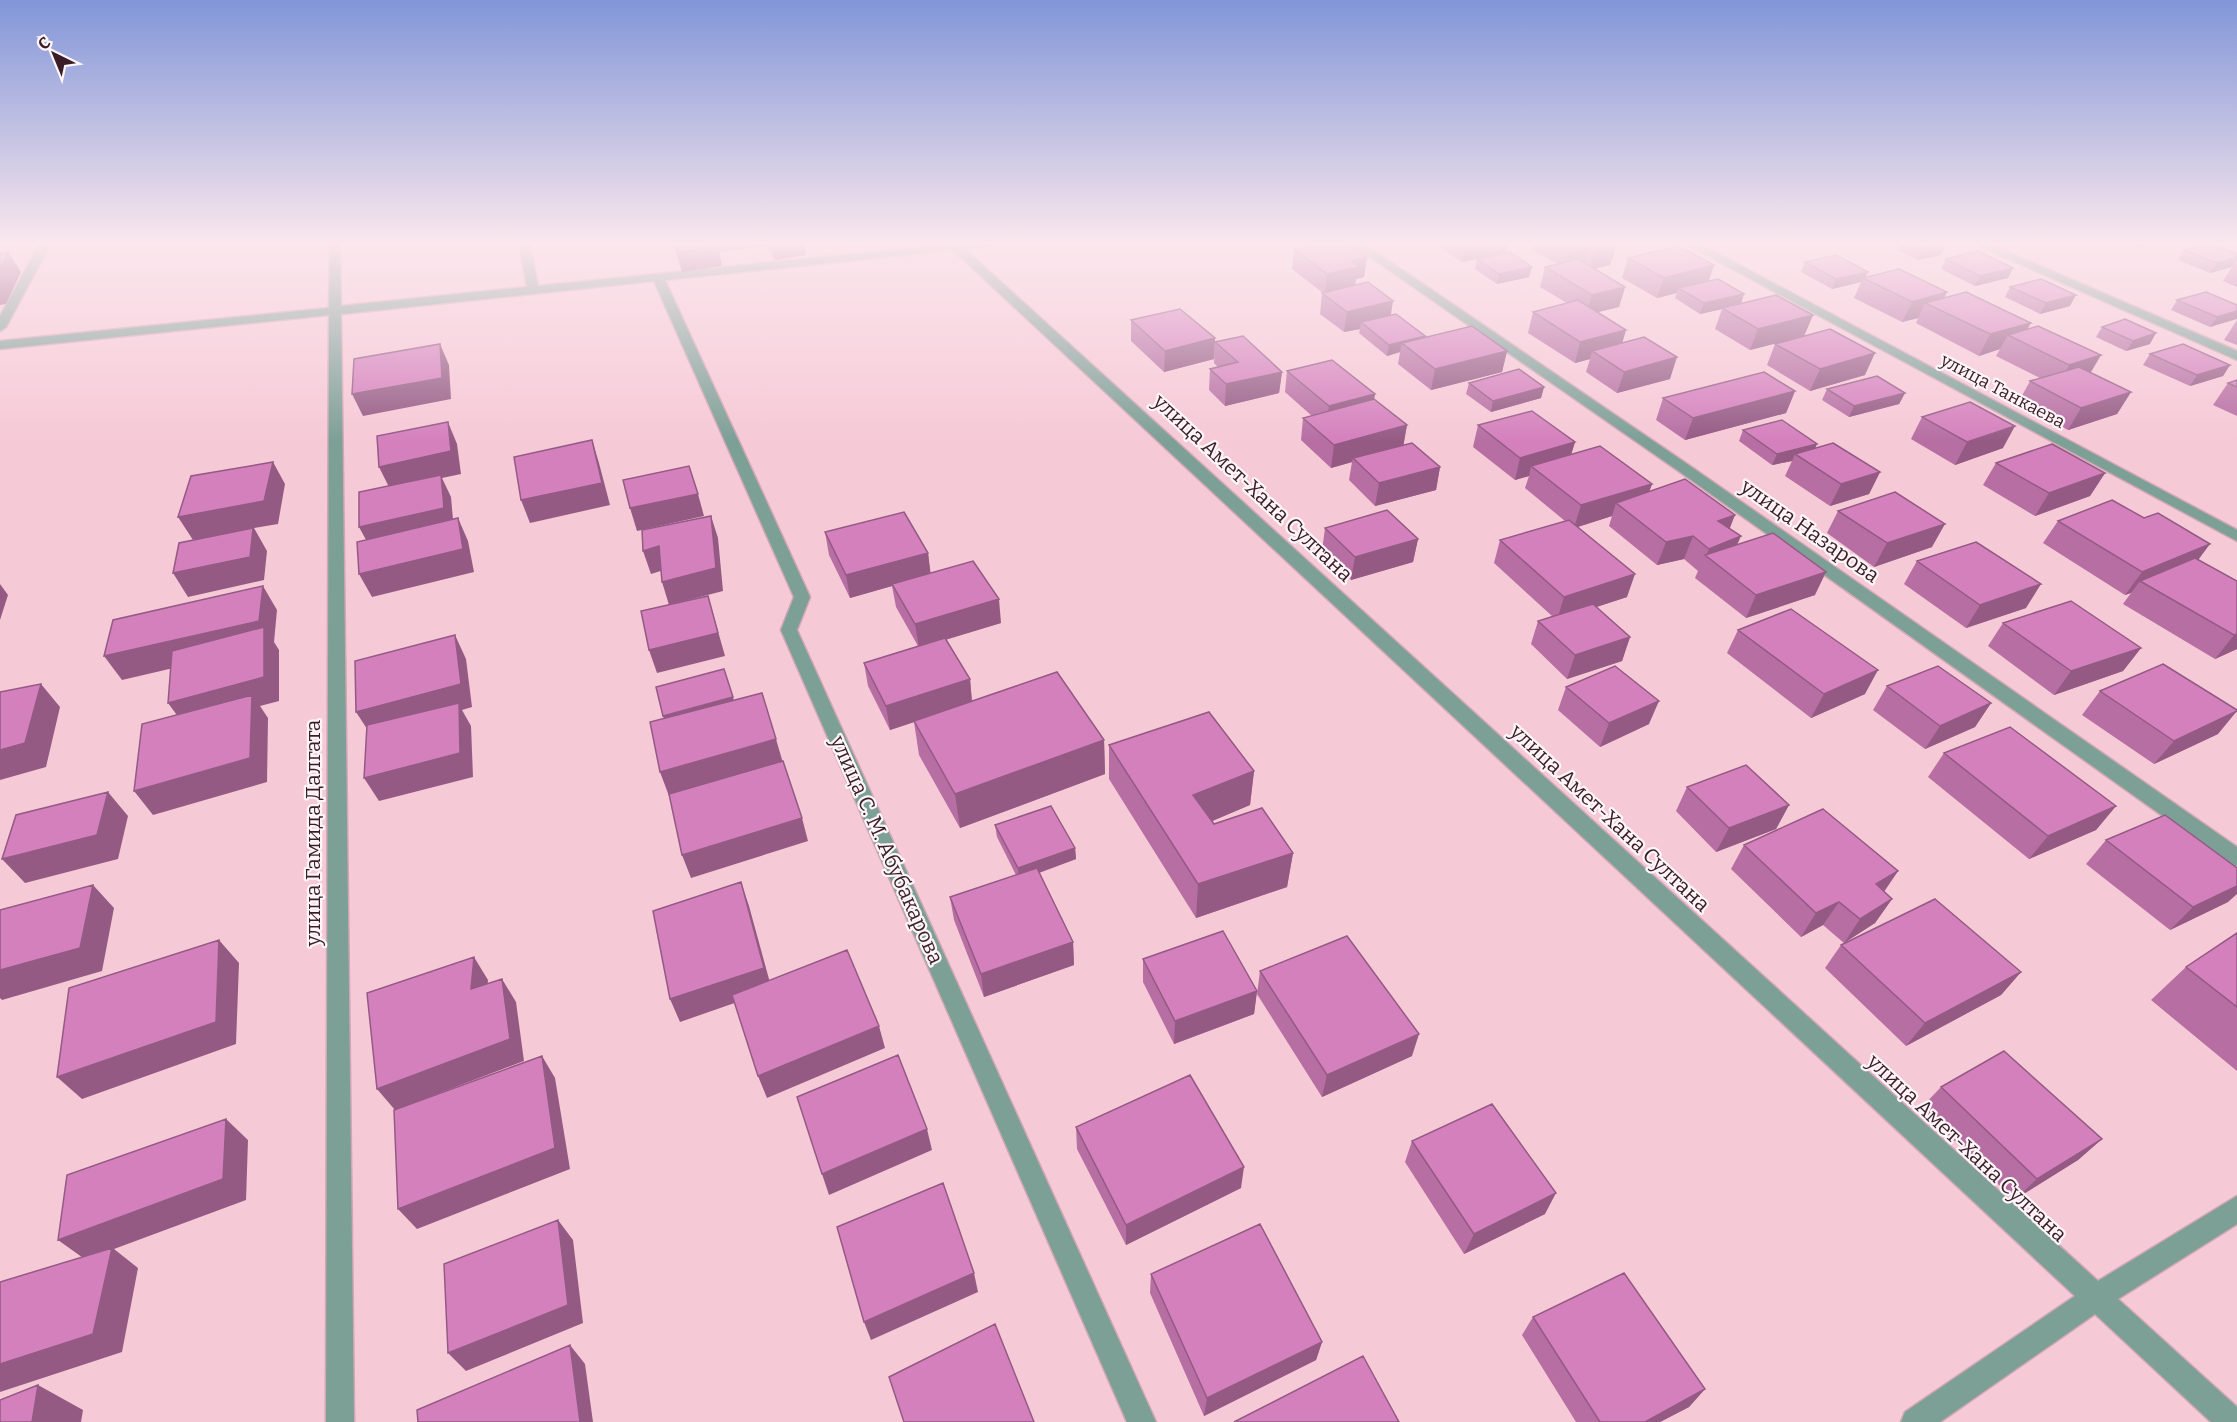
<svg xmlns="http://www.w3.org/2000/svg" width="2237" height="1422" viewBox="0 0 2237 1422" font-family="Bitter,serif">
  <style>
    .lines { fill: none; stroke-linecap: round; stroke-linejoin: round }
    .street-casing { stroke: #d0a7b4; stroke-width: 3 }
    .street { fill: #7c9f96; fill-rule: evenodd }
    .wall { fill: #b66ea3 }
    .shaded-wall { fill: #945a84 }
    .building { fill: #d480bd; stroke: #945a84; stroke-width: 1.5 }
    .labels { text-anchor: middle; stroke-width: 4.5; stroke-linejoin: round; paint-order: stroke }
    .far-street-label { font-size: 18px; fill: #391e27; stroke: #fdf5f8 }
    .street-label { font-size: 21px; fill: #391e27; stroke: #fdf5f8 }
  </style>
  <rect width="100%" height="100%" fill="#f6c9d7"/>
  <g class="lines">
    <defs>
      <path id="street" d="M40,243H51L6,327L0,331V316Z
        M330,243H340L341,306L527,287L519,243H530L538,286L960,243H999L994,246L965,249L2098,1281L2237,1196V1224L2118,1299L2237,1407V1422H2211L2095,1314L1940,1422H1901L1905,1412L2075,1296L953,250L665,280L810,597L797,630L1156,1422H1127L781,630L794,597L654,281L341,314L354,1422H326L329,315L0,349V341L329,308Z
        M1350,243H1363L1690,466L2237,847V866L2230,864L1680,472Z
        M1684,243H1698L2237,530V541Z
        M1972,243H1987L2237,351V360Z"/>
    </defs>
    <use href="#street" class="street-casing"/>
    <use href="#street" class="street"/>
  </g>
  <path class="wall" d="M673,243H804L806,255L775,260L766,246L719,252L722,266L682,272Z
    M1433,243H1508L1506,252L1462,262Z
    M1534,243H1617L1613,258H1612L1610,265L1594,269L1625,287L1619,307L1598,312L1622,343L1670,379L1617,393L1586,372L1590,359L1575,363L1528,333L1533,312L1567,303L1540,287L1545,267L1558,264L1532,250Z
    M1901,243H1941L1946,245L1941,255L1918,260L1897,250Z
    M2126,243H2154L2136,248Z
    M1294,249L1367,257L1364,277L1356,279L1355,285L1391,316L1425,337L1507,351L1502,372L1431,390L1398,364L1400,352L1387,356L1359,333L1360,329L1344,332L1320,314L1322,293H1323L1292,269Z
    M2184,250L2237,254V287L2223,281L2232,267L2210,273L2178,260Z
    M1628,258L1714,265L1709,281L1744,294L1741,304L1813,315L1804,336L1750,350L1715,329L1722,309L1700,314L1675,298L1677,293L1657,298L1622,278Z
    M1477,259L1532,267L1529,277L1497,284L1475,269Z
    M1946,259L2013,268L2008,278L1975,286L1941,269Z
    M1805,262L1866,277L1944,298L2027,329L2101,355L2090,373L2131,392L2117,414L2068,430L2018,403L2030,381L2040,378L1996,356L2000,349L1979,356L1916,323L1918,318L1902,322L1854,298L1861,282L1832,289L1801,272Z
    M2010,287L2070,306L2040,314L2005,297Z
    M2177,300L2237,305L2210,327L2171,310Z
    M1131,320L1215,338L1214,359L1164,372L1131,341Z
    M2237,320V345L2224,340Z
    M2102,327L2150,344L2126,351L2096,337Z
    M1215,342L1282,372L1279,393L1225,406L1209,390L1210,369L1218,367L1214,363Z
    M1775,344L1865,375L1810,391L1767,365Z
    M2150,354L2230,365L2223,376L2190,386L2143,365Z
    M1287,371L1375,394L1374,399L1407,425L1403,445L1440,467L1436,490L1375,506L1349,480L1352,462L1331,468L1301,440L1303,418L1312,416L1285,392Z
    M2237,380V416L2213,405L2228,383Z
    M1469,383L1544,387L1541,398L1491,412L1466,394Z
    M1827,389L1905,393L1899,404L1849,417L1822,400Z
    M1795,391L1786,413L1685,440L1656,420L1663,398Z
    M1922,417L2003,448L1955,465L1911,439Z
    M1478,425L1575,442L1571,454L1652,484L1649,492L1730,529L1737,545L1815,595L1746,618L1695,578L1698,571L1684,559L1657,565L1609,526L1612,516L1578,527L1627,597L1596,607L1630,637L1622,661L1567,679L1531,644L1538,621L1552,616L1494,563L1500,540L1565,521L1525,488L1529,476L1515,480L1473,447Z
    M1743,430L1815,448L1880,472L1869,494L1830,506L1785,476L1792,461L1772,465L1739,441Z
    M1996,463L2105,473L2090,496L2035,516L1983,485Z
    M1838,511L1932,547L1874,567L1827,533Z
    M2058,521L2198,560L2237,581V649L2215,659L2123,604L2131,593L2125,595L2043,543Z
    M1325,528L1418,539L1413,562L1351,580L1322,551Z
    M825,532L928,553L930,573L1001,623L946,639L970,679L972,701L1104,740L1105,774L960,828L919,755L914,722L890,730L868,686L864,663L918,646L896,607L892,586L850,598L829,555Z
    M1917,561L2026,608L1966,628L1904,584Z
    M2003,623L2141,648L2123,671L2054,695L1988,646Z
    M1738,630L1865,694L1811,718L1727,653Z
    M1887,686L1991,703L1975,727L1925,749L1873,710Z
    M1566,687L1649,724L1600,747L1558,710Z
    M2100,691L2218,734L2154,764L2082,715Z
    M1109,745L1254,771L1250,805L1212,821L1214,824L1293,853L1287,887L1196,918L1109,779Z
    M1944,753L2116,806L2096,830L2029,859L1928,777Z
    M1687,787L1789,805L1776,829L1716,852L1676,811Z
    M995,825L1075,848L1076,859L1039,873L1073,942L1074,965L984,997L954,920L950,897L1016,875L997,837Z
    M2106,840L2228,902L2170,930L2086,864Z
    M1744,845L1898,871L1884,892L1892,899L1875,923L1844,943L1823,925L1801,937L1731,869Z
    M2237,933V1071L2151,1000L2186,967Z
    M1841,945L2021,972L2001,995L1906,1046L1825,968Z
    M1143,959L1257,991L1254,1014L1174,1044L1143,982Z
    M1260,971L1412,1056L1322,1097L1257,994Z
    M1941,1087L2102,1139L2078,1160L2014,1200L1921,1108Z
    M1076,1127L1241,1188L1126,1245L1077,1149Z
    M1412,1141L1545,1214L1464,1254L1405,1162Z
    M1151,1274L1322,1342L1316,1360L1204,1416L1150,1293Z
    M1533,1317L1705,1389L1689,1407L1660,1422H1576L1522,1335Z"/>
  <path class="shaded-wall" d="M714,243H765L766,246L719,252L722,266L682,272L677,252Z
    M772,243H804L806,255L775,260Z
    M1466,243H1508L1506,252L1462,262Z
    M1606,243H1617L1613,258H1612L1610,265L1590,270L1595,250Z
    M2139,243H2154L2136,248Z
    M1589,245L1584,265L1565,268L1570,248Z
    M1946,245L1941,255L1918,260L1923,250Z
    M8,252L21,272L6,304L0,305V269Z
    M1367,257L1364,277L1356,279L1355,287L1325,294L1327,274L1352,261Z
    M2237,257V261H2235L2232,267L2210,273L2217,263Z
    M1714,265L1707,285L1678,288L1677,293L1657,298L1664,278Z
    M1532,267L1529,277L1497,284L1499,274Z
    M2013,268L2008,278L1975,286L1980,276Z
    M1868,272L1865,278H1863L1861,282L1832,289L1836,279Z
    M1625,287L1619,307L1586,315L1592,295Z
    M1947,292L1939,309L1925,303L1918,318L1902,322L1912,302Z
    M1744,294L1740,305L1700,314L1704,303Z
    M2076,295L2070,306L2040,314L2046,303Z
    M1393,301L1390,321L1361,322L1360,329L1344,332L1347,312Z
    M2237,311V319L2210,327L2217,317Z
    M1813,315L1804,336L1750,350L1758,329Z
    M2031,323L2020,342L2008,335L2000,349L1979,356L1990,334Z
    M1626,330L1620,351H1592L1590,359L1575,363L1580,342Z
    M2156,333L2150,344L2126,351L2133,341Z
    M1425,336L1402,343L1400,352L1387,356L1389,345Z
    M1215,338L1214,359L1164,372L1165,351Z
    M440,344L449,365L451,399L363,416L352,394Z
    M1507,351L1502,372L1431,390L1435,369Z
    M1875,353L1865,375L1810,391L1820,369Z
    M2101,355L2088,377L2057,387L2069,365Z
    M1677,357L1670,379L1617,393L1624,372Z
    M2230,365L2223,376L2190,386L2197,375Z
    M1282,372L1279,393L1225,406L1226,384Z
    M1544,387L1541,398L1491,412L1493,401Z
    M1795,391L1786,413L1685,440L1693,418Z
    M2131,392L2117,414L2068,430L2081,408Z
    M1905,393L1899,404L1849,417L1854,406Z
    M1375,394L1371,415L1326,428L1329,406Z
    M448,422L457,444L461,474L442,478L451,497L454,531L371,549L359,527L390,489L379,467Z
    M1407,425L1403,448L1353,458L1352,462L1331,468L1334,445Z
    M2015,426L2003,448L1955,465L1967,442Z
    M592,440L599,463L610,505L530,523L521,500Z
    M1575,442L1568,465L1531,466L1529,476L1515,480L1520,458Z
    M1817,444L1812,456L1795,454L1792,461L1772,465L1777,454Z
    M273,462L285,484L278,524L254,528L267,551L264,580L188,597L173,573L253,529L193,540L178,517Z
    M1440,467L1436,490L1375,506L1379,483Z
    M1880,472L1869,494L1830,506L1841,484Z
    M2105,473L2090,496L2035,516L2049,493Z
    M1652,484L1644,506L1616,503L1612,516L1574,528L1581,505Z
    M698,494L704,516L637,531L630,508Z
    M1735,515L1726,538L1718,521Z
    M711,516L718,538L723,591L669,605L662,582Z
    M458,518L468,541L474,572L372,597L359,574Z
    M1945,524L1932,547L1874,567L1887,543Z
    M1693,536L1684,559L1657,565L1666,542Z
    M1741,536L1731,559L1706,556L1709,549Z
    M1418,539L1413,562L1351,580L1355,557Z
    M2210,544L2193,567L2140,581L2131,593L2125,595L2142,572Z
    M659,546L667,569L651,574L643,551Z
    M928,553L931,576L892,584V586L850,598L846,575Z
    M1826,572L1815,595L1746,618L1756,595Z
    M1635,574L1627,597L1557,620L1564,597Z
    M0,584L8,595L0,620Z
    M2041,584L2026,608L1966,628L1980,605Z
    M263,586L277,610L274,642L279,650V701L260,706L268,718L267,782L153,815L134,791L185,726L168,703L264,647L122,680L104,656Z
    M708,596L725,656L657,673L649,650Z
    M999,599L1001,623L919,648L915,624Z
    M2237,634V649L2215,659L2234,635Z
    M455,635L466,659L472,707L462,710L471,726L473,777L379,801L364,778L371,735L356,712Z
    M1630,637L1622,661L1567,679L1575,655Z
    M2141,648L2123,671L2054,695L2071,671Z
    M1878,670L1865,694L1811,718L1824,694Z
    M970,679L972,703L890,730L886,706Z
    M41,684L60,707L46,767L0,780V750Z
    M733,697L736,709L667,728L663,716Z
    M1659,701L1649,724L1600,747L1609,723Z
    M1991,703L1975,727L1925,749L1940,726Z
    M2237,711L2218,734L2154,764L2174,741Z
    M776,739L783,763L669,796L660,772Z
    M1104,740L1105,774L960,828L955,794Z
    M1254,771L1250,805L1191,830L1193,795Z
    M108,792L128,816L118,859L25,883L2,859Z
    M1789,805L1776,829L1716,852L1729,828Z
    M2116,806L2096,830L2029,859L2048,836Z
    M802,818L808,841L691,878L682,855Z
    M1075,848L1076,859L1019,880L1018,868Z
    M1293,853L1287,887L1196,918L1198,884Z
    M1898,871L1882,894L1876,884Z
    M741,882L749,906L772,990L680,1022L670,999Z
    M93,885L114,908L102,971L2,1000L0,998V970Z
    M2237,886V894L2228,902L2170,930L2193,907Z
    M1892,899L1875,923L1844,943L1860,919Z
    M1839,902L1823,925L1801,937L1816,913Z
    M219,940L239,963L236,1044L82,1099L57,1077Z
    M1073,942L1074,965L984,997L981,974Z
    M474,957L488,980L486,1011L471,989Z
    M2021,972L2001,995L1906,1046L1925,1023Z
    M502,979L516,1002L524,1061L395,1110L377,1089Z
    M1257,991L1254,1014L1174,1044L1175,1021Z
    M879,1026L885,1048L767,1098L758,1076Z
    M1419,1034L1412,1056L1322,1097L1327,1075Z
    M542,1056L555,1078L570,1169L417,1229L398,1209Z
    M226,1119L248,1140L246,1200L114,1249L138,1268L122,1352L0,1392V1364L86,1260L58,1240Z
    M927,1129L932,1150L829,1195L822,1174Z
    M2102,1139L2078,1160L2014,1200L2037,1179Z
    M1244,1167L1241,1188L1126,1245V1225Z
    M1556,1193L1545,1214L1464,1254L1474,1234Z
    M558,1220L573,1240L583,1323L466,1371L448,1353Z
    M974,1273L978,1292L871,1340L864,1322Z
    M1322,1342L1316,1360L1204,1416L1207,1398Z
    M570,1345L585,1364L593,1422H580Z
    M38,1385L83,1410L81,1422H32Z
    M1705,1389L1689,1407L1660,1422H1645Z"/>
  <path class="building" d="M674,243H716L717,247L677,252Z
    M1318,243H1347L1367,257L1352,261L1358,267L1327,274L1294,249Z
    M1561,243H1612L1615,246L1595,250L1589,245L1570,248Z
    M1908,243H1941L1946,245L1923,250Z
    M2209,243L2237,254V257L2217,263L2184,250Z
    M1678,246L1714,265L1664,278L1628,258Z
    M1978,251L2013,268L1980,276L1946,259Z
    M8,252L0,269V254Z
    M1510,252L1532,267L1499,274L1477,259Z
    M1836,255L1868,272L1836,279L1805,262Z
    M1578,259L1625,287L1592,295L1545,267Z
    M1899,269L1947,292L1912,302L1863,278Z
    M1718,279L1744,294L1704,303L1678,288Z
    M2041,279L2076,295L2046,303L2010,287Z
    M1368,282L1393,301L1347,312L1322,293Z
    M1966,292L2031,323L1990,334L1925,303Z
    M2206,292L2237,305V311L2217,317L2177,300Z
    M1776,295L1813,315L1758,329L1722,308Z
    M1578,300L1626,330L1580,342L1533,312Z
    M1180,309L1215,338L1165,351L1131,320Z
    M1396,314L1425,336L1389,345L1361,322Z
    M2125,319L2156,333L2133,341L2102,327Z
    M1472,326L1507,351L1435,369L1402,343Z
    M2038,326L2101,355L2069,365L2008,335Z
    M1830,329L1875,353L1820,369L1775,344Z
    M1243,336L1282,372L1226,384L1210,369L1238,362L1215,342Z
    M1644,337L1677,357L1624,372L1592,351Z
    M440,344L442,378L352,394L354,359Z
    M2183,344L2230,365L2197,375L2150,354Z
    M1332,360L1375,394L1329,406L1287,371Z
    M2079,367L2131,392L2081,408L2030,381Z
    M1519,369L1544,387L1493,401L1469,383Z
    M1764,372L1795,391L1693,418L1663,398Z
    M1877,376L1905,393L1854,406L1827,389Z
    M2237,380V387L2228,383Z
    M1374,399L1407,425L1334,445L1303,418Z
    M1970,402L2015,426L1967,442L1922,417Z
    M1532,411L1575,442L1520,458L1478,425Z
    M1782,420L1817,444L1777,454L1743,430Z
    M448,422L451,451L379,467L377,436Z
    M592,440L602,483L521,500L514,457Z
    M1412,443L1440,467L1379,483L1353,458Z
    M1833,443L1880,472L1841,484L1795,454Z
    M2052,444L2105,473L2049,493L1996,463Z
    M1600,446L1652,484L1581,505L1531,466Z
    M273,462L264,501L178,517L191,476Z
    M689,466L698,494L630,508L623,480Z
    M441,475L444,508L359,527V492Z
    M1685,479L1735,515L1718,521L1741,536L1709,549L1693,536L1666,542L1616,503Z
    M1895,492L1945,524L1887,543L1838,511Z
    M2112,500L2144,518L2158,513L2210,544L2142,572L2058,521Z
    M1387,510L1418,539L1355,557L1325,528Z
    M904,512L928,553L846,575L825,532Z
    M711,516L716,568L662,582L659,546L643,551L642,530Z
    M458,518L463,549L359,574L357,542Z
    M1569,520L1635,574L1564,597L1500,540Z
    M253,528L250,557L173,573L179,543Z
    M1773,533L1826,572L1756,595L1705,555Z
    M1976,542L2041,584L1980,605L1917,561Z
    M2195,558L2237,581V634L2234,635L2140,581Z
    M973,561L999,599L915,624L892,584Z
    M263,586L259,621L104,656L113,620Z
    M708,596L718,633L649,650L641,611Z
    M2071,601L2141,648L2071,671L2003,623Z
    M1593,604L1630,637L1575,655L1538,621Z
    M1791,609L1878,670L1824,694L1738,630Z
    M264,627V677L168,703L172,651Z
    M455,635L461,684L356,712L355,661Z
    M945,638L970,679L886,706L864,663Z
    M2163,664L2237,710V711L2174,741L2100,691Z
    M1615,666L1659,701L1609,723L1566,687Z
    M1938,666L1991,703L1940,726L1887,686Z
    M724,669L733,697L663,716L656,687Z
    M1057,672L1104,740L955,794L914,721Z
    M41,684L25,743L0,750V692Z
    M762,693L776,739L660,772L650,722Z
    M252,695L250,758L134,791L142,724Z
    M459,703L460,753L364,778L367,725Z
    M1209,712L1254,771L1193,795L1214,824L1262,808L1293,853L1198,884L1109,745Z
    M2010,727L2116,806L2048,836L1944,753Z
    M783,761L802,818L682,855L669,794Z
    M1746,765L1789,805L1729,828L1687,787Z
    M108,792L97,835L2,859L16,815Z
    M1051,806L1075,848L1018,868L995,825Z
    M1823,809L1898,871L1876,884L1892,899L1860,919L1839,902L1816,913L1744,845Z
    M2165,815L2237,868V886L2193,907L2106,840Z
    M1037,868L1073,942L981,974L950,897Z
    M741,882L764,968L670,999L653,911Z
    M93,885L80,948L0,970V910Z
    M1935,899L2021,972L1925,1023L1841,945Z
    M1223,931L1257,991L1175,1021L1143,959Z
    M2237,933V1007L2186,967Z
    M1347,936L1419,1034L1327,1075L1260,971Z
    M219,940L216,1022L57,1077L69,988Z
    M847,950L879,1026L758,1076L732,995Z
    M474,957L471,989L502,979L510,1039L377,1089L367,993Z
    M2004,1051L2102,1139L2037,1179L1941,1087Z
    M898,1055L927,1129L822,1174L797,1097Z
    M542,1056L555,1148L398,1209L394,1110Z
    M1190,1075L1244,1167L1126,1225L1076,1127Z
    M1492,1104L1556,1193L1474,1234L1412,1141Z
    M226,1119L223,1179L58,1240L67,1175Z
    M943,1183L974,1273L864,1322L837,1227Z
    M558,1220L568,1305L448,1353L444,1264Z
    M1260,1224L1322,1342L1207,1398L1151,1274Z
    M112,1248L93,1334L0,1364V1282Z
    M1624,1273L1705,1389L1645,1422H1600L1533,1317Z
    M995,1324L1034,1422H904L889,1377Z
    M570,1345L580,1422H418L417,1410Z
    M1363,1356L1399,1422H1234Z
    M38,1385L32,1422H0V1400Z"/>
  <linearGradient id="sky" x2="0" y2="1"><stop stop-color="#8196d8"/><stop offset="0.55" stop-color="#fbe7ed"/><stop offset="1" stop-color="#fbe7ed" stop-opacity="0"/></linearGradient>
  <rect width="2237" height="442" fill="url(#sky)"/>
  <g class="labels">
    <g class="far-street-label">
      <text transform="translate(2003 391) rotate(28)" y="6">улица Танкаева</text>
    </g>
    <g class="street-label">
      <text transform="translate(1253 488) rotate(43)" y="7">улица Амет-Хана Султана</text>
      <text transform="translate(1810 531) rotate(35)" y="7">улица Назарова</text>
      <text transform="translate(1610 818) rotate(43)" y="7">улица Амет-Хана Султана</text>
      <text transform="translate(313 833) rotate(-90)" y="7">улица Гамида Далгата</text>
      <text transform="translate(887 850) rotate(66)" y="7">улица С. М. Абубакарова</text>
      <text transform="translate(1967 1148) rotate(43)" y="7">улица Амет-Хана Султана</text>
    </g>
  </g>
  <g transform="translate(54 54) rotate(317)" stroke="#fdf5f8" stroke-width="4.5" paint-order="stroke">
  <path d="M0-4.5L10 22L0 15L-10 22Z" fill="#391e27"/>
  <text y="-9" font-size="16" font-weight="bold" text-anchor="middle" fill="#391e27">С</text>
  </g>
</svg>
